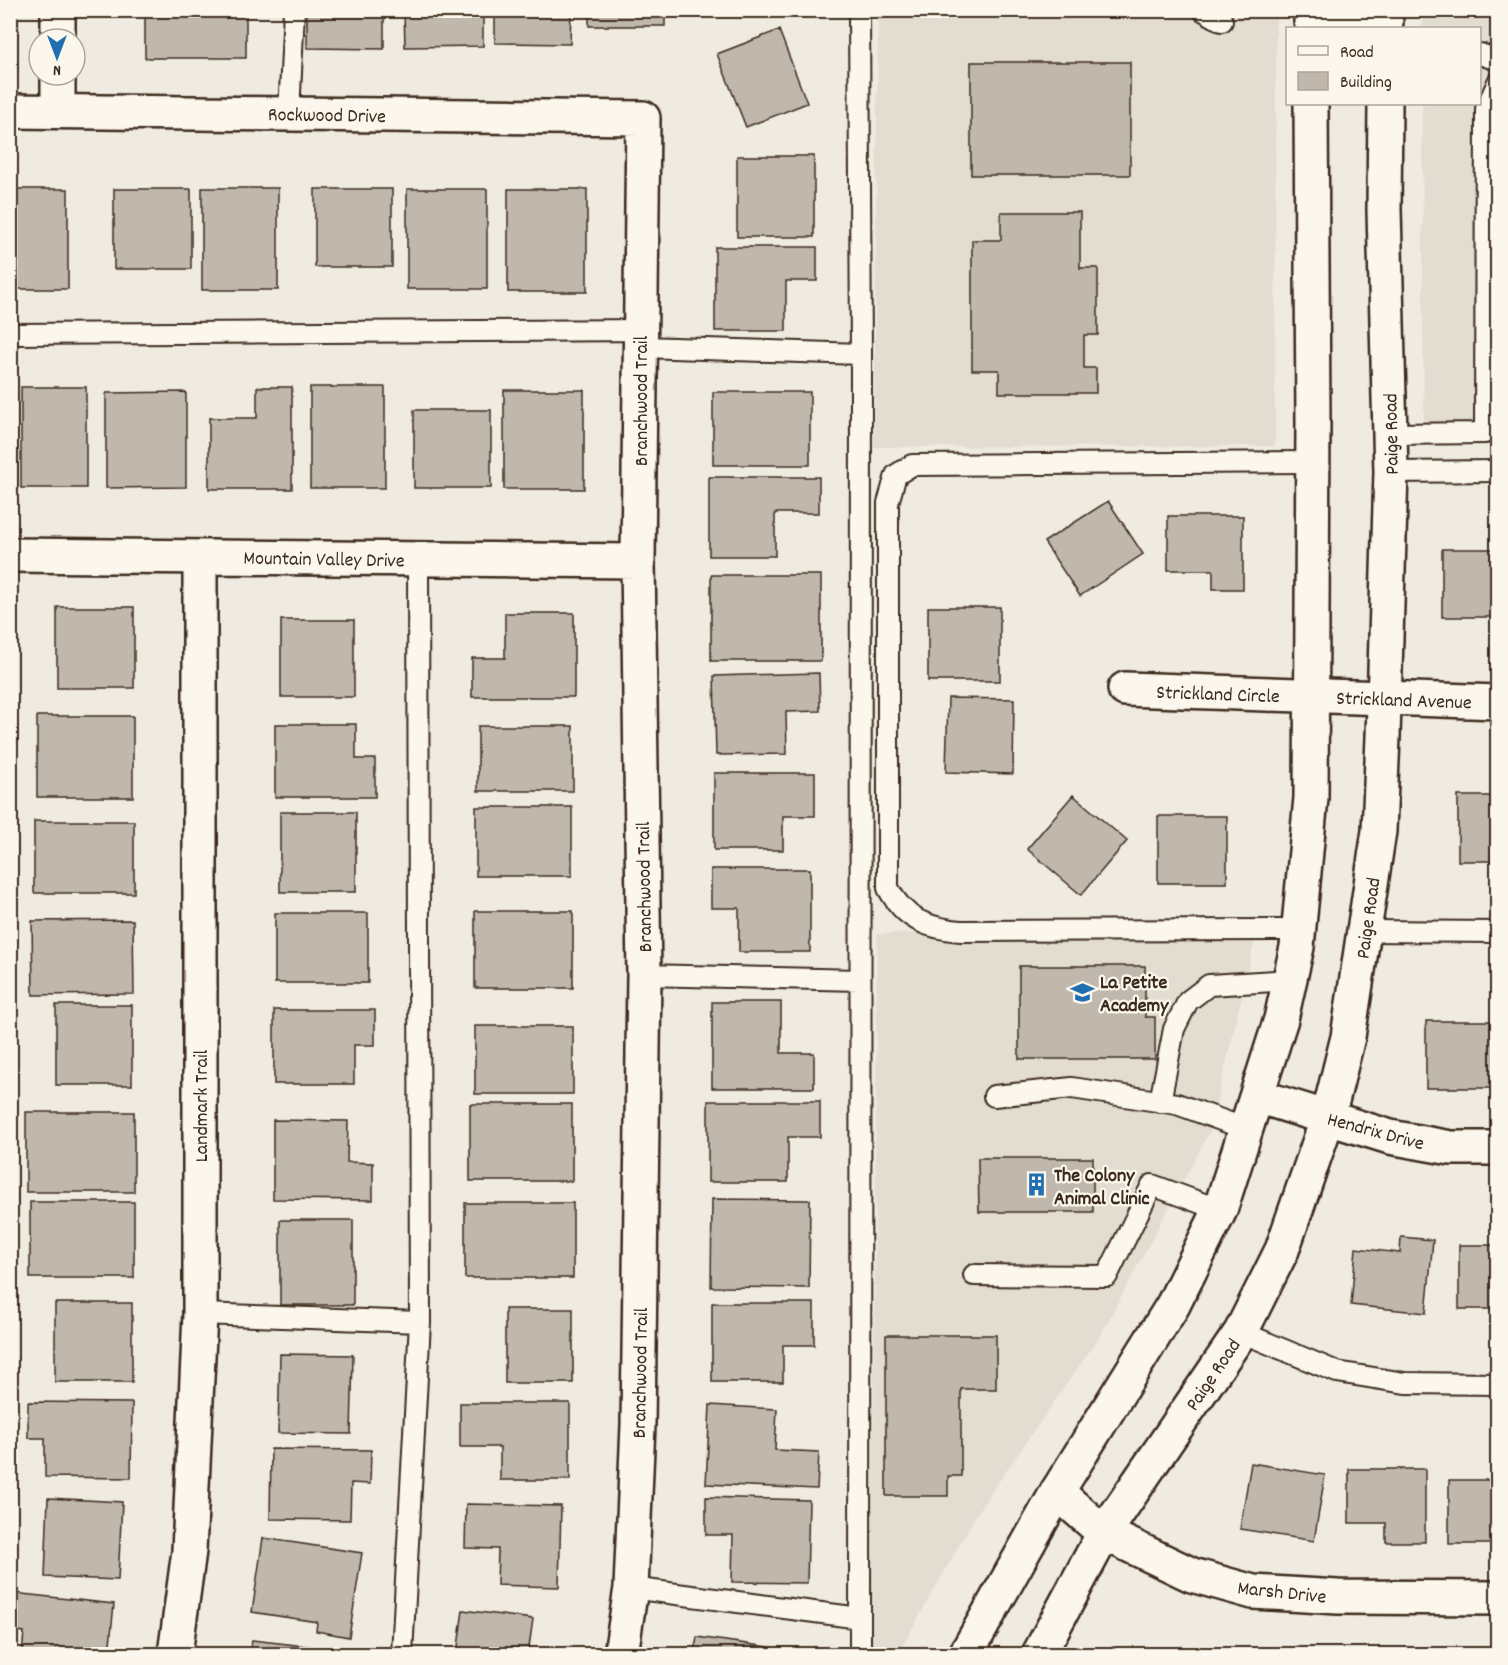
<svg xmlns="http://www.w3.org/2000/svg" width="1508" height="1665" viewBox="0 0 1508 1665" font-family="Dekko,sans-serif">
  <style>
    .built { fill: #e2dcd1 }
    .green { fill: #d5cec3; stroke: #887c70; stroke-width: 1.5 }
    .building { fill: #c0b8ad; stroke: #3b2a1e; stroke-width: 1.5 }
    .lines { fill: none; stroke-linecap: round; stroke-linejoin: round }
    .service-casing { stroke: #3b2a1e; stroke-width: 24 }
    .minor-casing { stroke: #3b2a1e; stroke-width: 38 }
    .secondary-casing { stroke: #3b2a1e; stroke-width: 38 }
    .service { stroke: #fbf7ec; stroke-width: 20 }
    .minor { stroke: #fbf7ec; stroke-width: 33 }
    .secondary { stroke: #fbf7ec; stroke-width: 33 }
    .labels { text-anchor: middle; stroke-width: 4.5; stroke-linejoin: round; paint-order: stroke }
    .street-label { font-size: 20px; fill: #3b2a1e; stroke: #fbf7ec }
    .poi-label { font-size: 20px; font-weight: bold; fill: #3b2a1e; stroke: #fbf7ec; text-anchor: start }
  </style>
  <rect width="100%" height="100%" fill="#f0ebe0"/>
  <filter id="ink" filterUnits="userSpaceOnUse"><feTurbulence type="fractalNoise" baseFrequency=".0167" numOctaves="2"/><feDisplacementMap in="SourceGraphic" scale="12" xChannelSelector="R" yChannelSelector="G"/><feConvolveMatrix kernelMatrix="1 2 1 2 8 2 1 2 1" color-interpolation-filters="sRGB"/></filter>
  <g filter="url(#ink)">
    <path class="built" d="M878,11H1276L1275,446L874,447Z
      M1422,11H1497V445H1424L1422,104H1480V28H1422Z
      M1258,927L1210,1131L1100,1336L979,1510L898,1654H872L877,934Z"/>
    <path class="green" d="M10,11H18L17,74L13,80H10Z"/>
    <path class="building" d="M145,10H246V58H145Z
      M307,10H384V49L307,48Z
      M404,10H483V46L405,47Z
      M495,10H571L570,44L495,43Z
      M589,10H665V26H589Z
      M779,30L807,103L746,127L717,54Z
      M971,62H1130V175H971Z
      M737,156H814V237H737Z
      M202,188H278V290H202Z
      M10,189H68V289H10Z
      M114,189H191V269H114Z
      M315,189H392V267H315Z
      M407,189H487V289H407Z
      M508,189H587V292H508Z
      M1001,212H1080V268H1098V335H1084V368H1096V393H999V370H972V240H1001Z
      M715,247H817V281H786V331H715Z
      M21,387H86V488H21Z
      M257,387H292V489H209V418H257Z
      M310,387H385V488H310Z
      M504,390H584V489H504Z
      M186,392V487L106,488V393Z
      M713,392H810V465H713Z
      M414,410H491V488H414Z
      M709,477H819V513H775V556H709Z
      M1108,501L1143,554L1080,596L1044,542Z
      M1168,516H1243V589H1213V570H1168Z
      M1442,549H1498V617H1442Z
      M711,575H821V661H711Z
      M57,607H134V688H57Z
      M928,607H1000V681H928Z
      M505,613H574V697H472V658H505Z
      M281,620H354V697H281Z
      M819,673L820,711L786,712L787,754L716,755L714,676Z
      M948,698L1014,699L1013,774L946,772Z
      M37,716H133V797H37Z
      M275,724H356V759H375V797H275Z
      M478,726H573V791H478Z
      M714,773H815V816H783V850H714Z
      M1073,795L1127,841L1081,895L1027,849Z
      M1458,796H1498V861H1458Z
      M476,807H572V876H476Z
      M280,812H356V892H280Z
      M1158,816H1227V883H1158Z
      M34,821H134V893H34Z
      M711,869H810V952H739V908H711Z
      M475,911H573V988H475Z
      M275,913H368V983H275Z
      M133,920L134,994L33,995L32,921Z
      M1019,966H1145V1017H1155V1059H1019Z
      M712,1002H781V1053H814V1088H712Z
      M56,1005H132V1085H56Z
      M274,1010H375V1045H354V1084H274Z
      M1426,1021H1498V1088H1426Z
      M475,1026H573V1094H475Z
      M708,1101H820V1137H788V1182H708Z
      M470,1104H572V1181H470Z
      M26,1112H134V1192H26Z
      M273,1120L348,1121L347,1162L373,1163V1200L273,1199Z
      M978,1158H1093V1212H979Z
      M712,1199L810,1200L809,1288L711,1287Z
      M30,1202H134V1278H30Z
      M465,1203H573V1278H465Z
      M280,1220H353V1305H280Z
      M1401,1237L1433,1240L1426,1313L1351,1305L1356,1248L1400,1253Z
      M1459,1245H1498V1309H1459Z
      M55,1303H132V1382H55Z
      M712,1303H814V1345H783V1382H712Z
      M505,1309H573V1383H505Z
      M886,1335H996V1389H961V1476H948V1496H886Z
      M280,1354L353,1355L351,1434L278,1433Z
      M28,1402L132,1403L131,1478L45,1477V1438H28Z
      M460,1403H570V1480H500V1447H460Z
      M710,1405L777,1409L775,1450L819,1452L817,1489L706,1484Z
      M271,1449L371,1450L370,1484L351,1483L350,1520L270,1519Z
      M1251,1463L1325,1475L1314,1541L1240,1529Z
      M1349,1469H1425V1542H1386V1523H1349Z
      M1449,1480H1498V1544H1449Z
      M706,1497L809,1500L807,1583L732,1582L733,1535H706Z
      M48,1498L122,1502L118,1580L45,1577Z
      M466,1504L561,1506L559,1587L497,1585L498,1549L465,1548Z
      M263,1538L362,1553L349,1637L316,1631L317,1622L252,1612Z
      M13,1593L114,1604L109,1654H22L24,1632L10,1630Z
      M463,1610L533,1619L528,1654H457Z
      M697,1637L768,1647L767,1654H694Z
      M252,1640L323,1648L322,1654H250Z"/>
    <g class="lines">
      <defs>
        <path id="service" d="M1203,10L1222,21
          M1480,54L1498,60
          M289,114L294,10
          M10,334L641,330
          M642,347L861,354L859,10
          M1390,434L1485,433L1486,109L1498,82
          M1391,472L1498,471
          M1299,930L961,931C927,928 905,920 888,888V503L896,475L912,465L1313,462
          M1365,931L1498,932
          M644,975L860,980
          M994,1096L1072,1088L1177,1104L1246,1129
          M1160,1102L1174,1029L1188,1001L1209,985L1290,980
          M974,1275L1107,1276L1152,1185L1220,1210
          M200,1314L420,1322
          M1241,1332L1337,1372L1405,1383L1498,1384
          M631,1588L860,1618
          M402,1654L420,1322L418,559
          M860,1654L861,354"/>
        <path id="minor" d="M58,39V10
          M10,111L643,118L638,561L644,975L638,1425L631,1588L621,1654
          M58,111V75
          M10,555L638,561
          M1125,689L1498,702
          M1257,1096L1390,1137L1451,1148H1498
          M1057,1492L1104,1533L1192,1575L1253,1592L1338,1597L1498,1598
          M175,1654L189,1551L200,1314V557"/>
        <path id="secondary" d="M1311,21L1386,22
          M966,1654L1057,1492L1173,1305L1220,1210L1281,1019L1297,947L1311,798L1313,422L1311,104
          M1039,1654L1104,1533L1241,1332L1282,1250L1328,1117L1348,1037L1379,831L1383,737L1391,472L1384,210L1385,104"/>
      </defs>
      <use href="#service" class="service-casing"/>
      <use href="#minor" class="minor-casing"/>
      <use href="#secondary" class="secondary-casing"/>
      <use href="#service" class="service"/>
      <use href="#minor" class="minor"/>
      <use href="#secondary" class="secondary"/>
    </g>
  </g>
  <defs>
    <symbol id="school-bare" viewBox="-9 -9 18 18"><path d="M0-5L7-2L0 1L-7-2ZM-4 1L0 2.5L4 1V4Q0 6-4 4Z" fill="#1f6fb2" stroke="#fbf7ec" stroke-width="2.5" paint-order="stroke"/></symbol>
    <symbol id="building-bare" viewBox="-9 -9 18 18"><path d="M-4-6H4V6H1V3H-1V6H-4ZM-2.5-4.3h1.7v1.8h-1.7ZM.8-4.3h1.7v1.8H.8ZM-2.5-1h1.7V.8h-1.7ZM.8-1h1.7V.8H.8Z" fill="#1f6fb2" stroke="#fbf7ec" stroke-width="2.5" paint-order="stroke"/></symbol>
  </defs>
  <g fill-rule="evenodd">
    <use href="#school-bare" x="1066" y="976" width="33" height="33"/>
    <use href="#building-bare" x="1020" y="1168" width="33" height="33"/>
  </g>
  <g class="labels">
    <g class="street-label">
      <text transform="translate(327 114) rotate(1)" y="7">Rockwood Drive</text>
      <text transform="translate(640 401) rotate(-90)" y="7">Branchwood Trail</text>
      <text transform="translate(1390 434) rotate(-91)" y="7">Paige Road</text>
      <text transform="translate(324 558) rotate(1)" y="7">Mountain Valley Drive</text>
      <text transform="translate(1218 693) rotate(2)" y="7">Strickland Circle</text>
      <text transform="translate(1404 699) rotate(2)" y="7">Strickland Avenue</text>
      <text transform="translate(643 887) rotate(-91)" y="7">Branchwood Trail</text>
      <text transform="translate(1367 918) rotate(-82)" y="7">Paige Road</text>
      <text transform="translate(200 1106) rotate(-90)" y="7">Landmark Trail</text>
      <text transform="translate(1376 1130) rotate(15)" y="7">Hendrix Drive</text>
      <text transform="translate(639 1373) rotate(-89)" y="7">Branchwood Trail</text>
      <text transform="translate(1212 1374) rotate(-56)" y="7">Paige Road</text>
      <text transform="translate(1282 1591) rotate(6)" y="7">Marsh Drive</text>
    </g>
    <g class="poi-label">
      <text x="1100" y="988">La Petite<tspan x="1100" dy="23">Academy</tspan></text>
      <text x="1054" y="1181">The Colony<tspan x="1054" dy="23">Animal Clinic</tspan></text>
    </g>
  </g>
  <rect width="1508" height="1665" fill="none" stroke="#fbf7ec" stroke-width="36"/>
  <rect x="18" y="18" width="1472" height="1629" fill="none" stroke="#3b2a1e" stroke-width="2" filter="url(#ink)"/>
  <rect x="1286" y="27" width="195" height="78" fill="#fbf7ec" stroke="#aea59a" stroke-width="1.5"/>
  <rect x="1298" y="46" width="30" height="9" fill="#fbf7ec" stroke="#aea59a" stroke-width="1.5"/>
  <text x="1340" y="57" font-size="18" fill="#3b2a1e">Road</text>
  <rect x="1298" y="72" width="30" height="18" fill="#c0b8ad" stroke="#aea59a" stroke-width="1.5"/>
  <text x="1340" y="87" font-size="18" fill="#3b2a1e">Building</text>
  <g transform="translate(57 57) rotate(180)"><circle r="28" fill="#fbf7ec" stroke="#aea59a" stroke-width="1.5"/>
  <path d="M0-4.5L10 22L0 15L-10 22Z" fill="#1f6fb2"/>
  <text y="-9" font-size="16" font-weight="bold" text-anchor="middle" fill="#3b2a1e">N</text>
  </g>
</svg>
